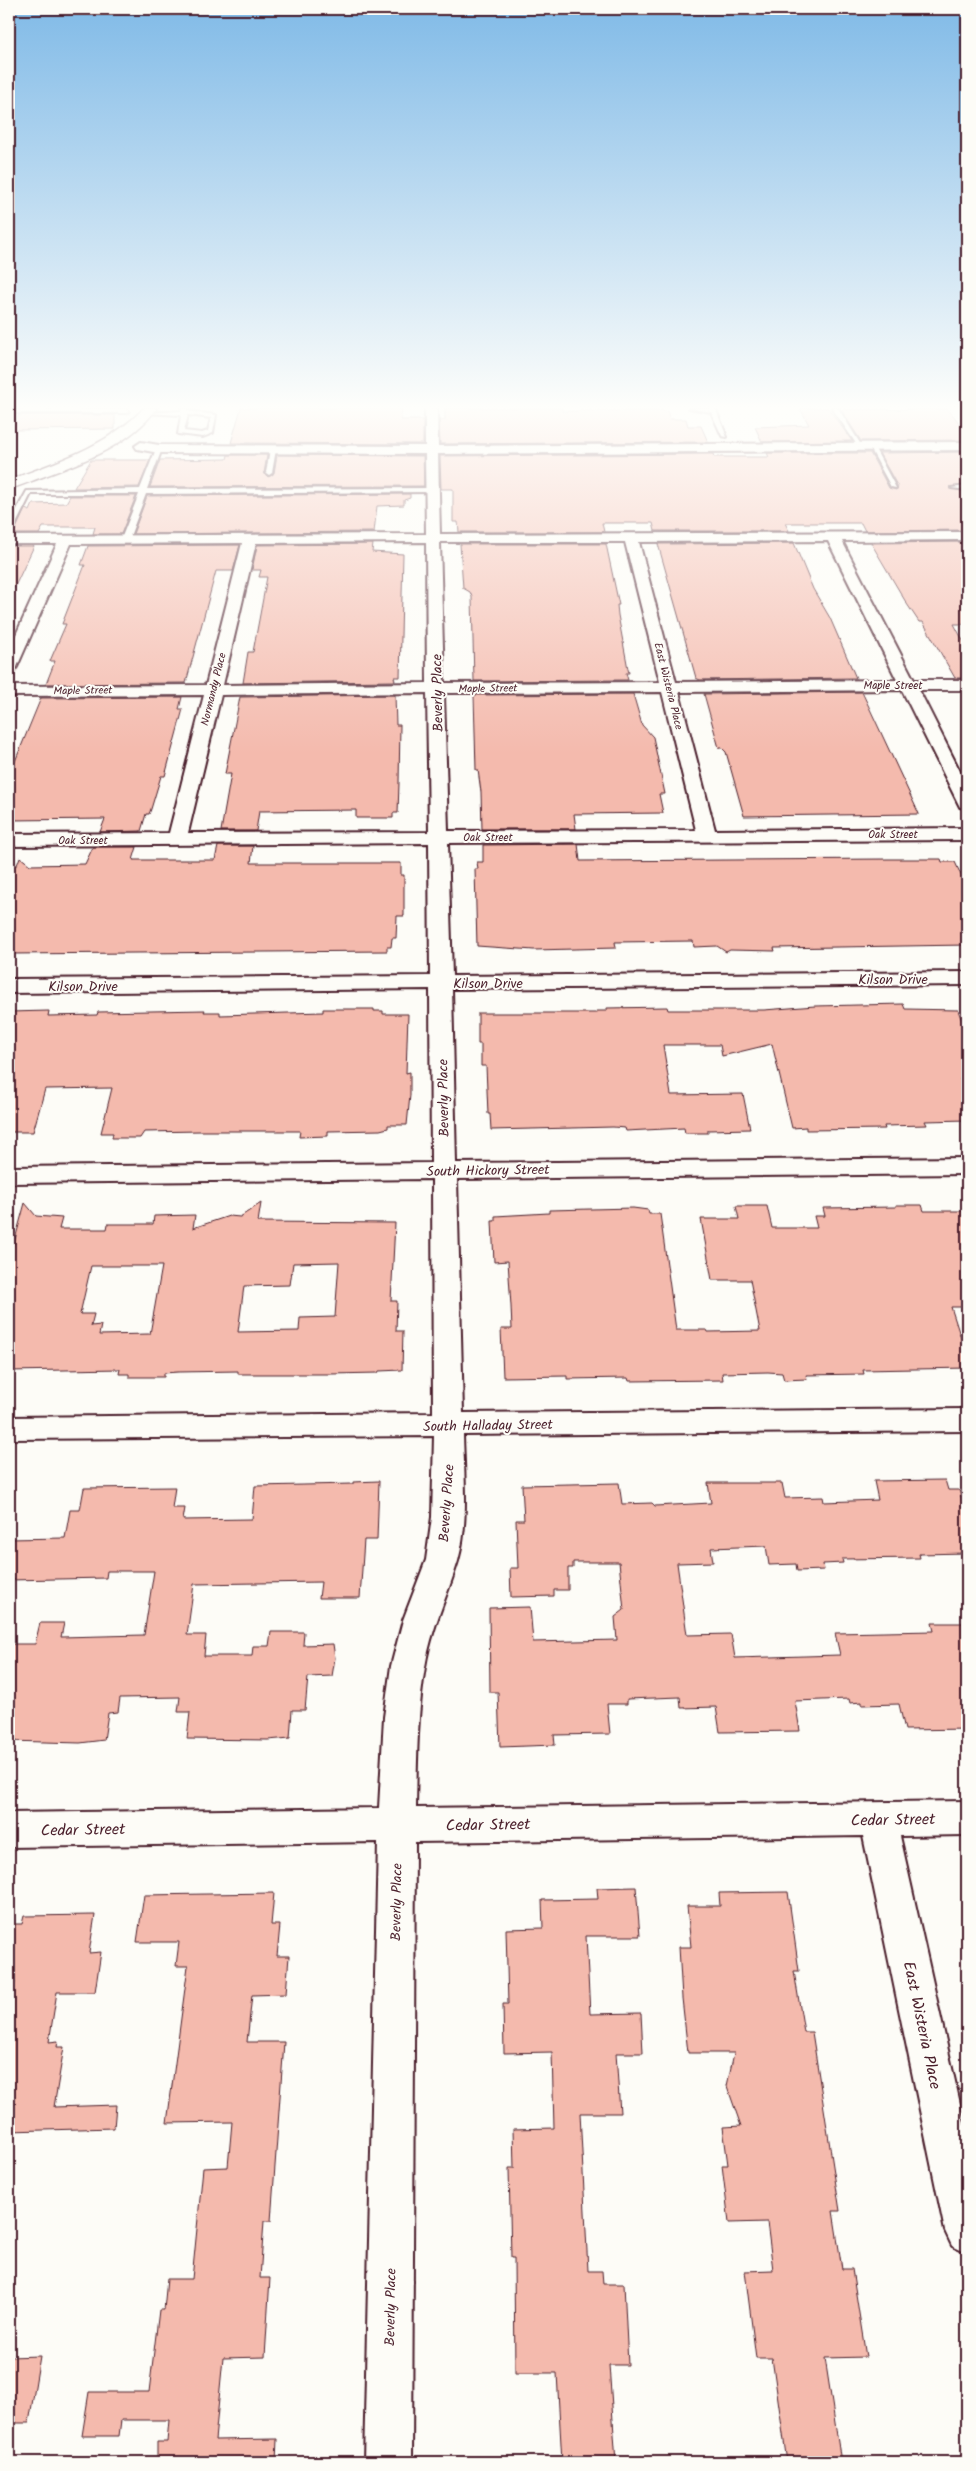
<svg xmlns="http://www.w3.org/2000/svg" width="976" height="2471" viewBox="0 0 976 2471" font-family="Kalam,sans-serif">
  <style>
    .building { fill: #f4baad; stroke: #4a1f2b; fill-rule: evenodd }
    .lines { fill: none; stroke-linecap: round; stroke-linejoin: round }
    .lane-casing { stroke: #4a1f2b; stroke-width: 4 }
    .street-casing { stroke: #4a1f2b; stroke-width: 4 }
    .secondary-casing { stroke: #4a1f2b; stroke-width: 3 }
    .lane { fill: #fdfcf7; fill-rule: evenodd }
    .street { fill: #fdfcf7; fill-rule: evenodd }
    .secondary { fill: #fdfcf7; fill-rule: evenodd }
    .labels { text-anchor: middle; stroke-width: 4; stroke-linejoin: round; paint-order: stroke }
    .far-street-label { font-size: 11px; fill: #4a1f2b; stroke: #fdfcf7 }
    .street-label { font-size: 14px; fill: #4a1f2b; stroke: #fdfcf7 }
    .near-street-label { font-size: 16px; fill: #4a1f2b; stroke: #fdfcf7 }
  </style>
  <rect width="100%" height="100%" fill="#fdfcf7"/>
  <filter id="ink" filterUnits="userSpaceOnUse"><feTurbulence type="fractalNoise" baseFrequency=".02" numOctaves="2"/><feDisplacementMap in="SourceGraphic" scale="10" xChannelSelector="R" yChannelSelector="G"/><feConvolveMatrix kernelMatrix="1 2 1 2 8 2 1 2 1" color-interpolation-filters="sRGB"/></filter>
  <g filter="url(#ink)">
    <path class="building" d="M241,408H402L401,420H423V444L231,443Z
      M445,408H562V411H667L670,419H686L688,426H701L708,442L440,444L439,420H445Z
      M800,408H828L852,441L762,442L755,427L809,425Z
      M948,409L967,433V440L861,441L841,410Z
      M19,415H115V429L10,430Z
      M967,452V484L949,488L967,492V509H962L967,517V530L865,531L861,523H785L789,531H655L653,523H602L604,532H459L458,522H453V489H441L440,456L713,454L714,457H769L767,453H870L889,488L896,490L898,487L879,453Z
      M228,455H267L264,473L268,477L274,473L277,455L423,456L424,486L150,487L160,460L227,459Z
      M91,460H150L139,487L74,488Z
      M410,494V498L404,500V505L377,506L374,532L133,534L147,496Z
      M70,496H136L121,534H93L95,527H43L39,534H9L15,531L25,509L30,511L33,504L66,503Z
      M967,542V624H954L967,648V678H955L923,622H919L907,604L871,543Z
      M794,543L813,589L830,618L856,678L700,680L696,678L658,544Z
      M373,544L372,552L403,554L400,677H394L395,681L243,683L248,652H253L267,577H259L261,570H252L257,545Z
      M460,544H606L619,605H617L618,615L628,669L629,673H626L628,680L474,681L472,597L470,592L463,588Z
      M240,545L233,571H216L186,683L46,684L55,661H50L66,624H62L85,565H81L88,546Z
      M9,546H34L9,599Z
      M862,692L919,814L744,816L726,752L722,748H719L704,694Z
      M633,694L642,725L653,737L665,794H659L663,813L574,814L576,829H482L481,792L478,770H476L474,695Z
      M395,695L396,725H400L399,783L398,813H393V818H356V810L259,811L256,831H221L231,774H225L240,697Z
      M182,697L179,709H183L165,776H161L151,809L149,814H146L141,831L100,832L105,819L9,820V776L41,698Z
      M578,844L580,861L889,859H941L942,862H955L967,888V945L774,948L775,951L730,950L726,952L717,946L694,947L693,941L615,942L616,948L534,950L477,946L475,869H478L477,862H483V845Z
      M218,846H253L251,863H401V875H404V916H397L396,938H392L391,947H387V951L9,954V865H17L20,857L30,865L85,864L93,847H137L133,860H215Z
      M903,1004L905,1009L958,1010L962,1021H967V1079H960L967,1099V1120L925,1121L927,1125L884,1126L885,1129L806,1130V1127L792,1128L772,1044L722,1056L720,1045H663L671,1095L743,1094L750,1129L708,1130V1133H685L684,1128L626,1131L625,1128L613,1127L491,1130L490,1114H488L486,1066H481V1044H478V1013H597L596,1011H607V1008L667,1007L668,1010H764L815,1006Z
      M323,1009H374V1011H383V1014H408L406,1073L410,1072V1095L407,1125H388V1128L380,1130L328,1131V1136L299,1137L300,1131H200L144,1132L140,1138H112L113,1133H101L112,1088L45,1089L33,1132H9V1012L49,1011L48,1016L97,1015L98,1012L205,1010L204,1012H220V1015L323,1012Z
      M25,1203L36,1216L62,1218L59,1229H107L108,1224H153L154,1216L195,1215L193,1228L229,1216L240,1217L261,1203L258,1222L395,1223L391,1301H397L396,1331H403L402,1370L379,1371L378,1373L331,1374H238V1371L178,1372L164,1373V1377H129V1374H119L120,1369L9,1371V1261ZM339,1262L335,1317L300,1318L299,1331L238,1332L244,1286L290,1285L293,1263ZM91,1266H162L150,1334L99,1335L101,1325L91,1326L94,1314H80Z
      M896,1205H922L924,1211H967V1307H951L967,1357V1368L863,1370L864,1374L806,1375L807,1379L784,1380L782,1373L768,1372L722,1373L723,1380L629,1381L628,1378L567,1379V1376L503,1377L501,1329H512L511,1306L508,1261L494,1262L492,1221H495V1216L549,1213V1210L633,1208L648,1210L649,1214H660L676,1330H707L708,1332L760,1331L750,1280H712L701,1219H739L736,1206H767L772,1228H817L814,1216H825L823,1208L896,1207Z
      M945,1480L948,1490H959L963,1503H967V1553L919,1554L920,1558L842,1559L843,1563L823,1564L824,1570L797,1571L796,1564L769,1565L766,1546L711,1548L713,1562L677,1563L687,1635L731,1634L735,1658L840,1655L835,1633L934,1631L932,1623H967V1729L905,1730L899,1704L862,1705V1702L850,1703L849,1699L795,1701L800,1731L720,1732L716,1707L681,1708L680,1697L627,1699V1704H607L610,1734L554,1735L555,1745L500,1747L498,1692H490L489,1608L530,1607L533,1642L617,1640L615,1617L624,1610L619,1562H573V1568H568V1590H554V1596L511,1597L510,1568H518L516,1520H524L522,1485L619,1483L622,1504L652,1503L655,1506L711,1503L708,1483H782L785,1498L823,1497L824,1502L878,1500L874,1481Z
      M379,1481L377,1540H364L360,1598H319L321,1582L194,1584L187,1635H206L204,1656H252L253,1646H269L271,1632H304L303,1645L333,1644L335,1658L332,1676L308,1677L305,1710H292L290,1738L268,1740L187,1739L190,1712H178L180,1697L120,1698L118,1712L108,1713L104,1740L80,1743L9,1741V1644H35L40,1623H64L61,1637L144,1635L154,1571H107L106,1578L9,1580V1539L65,1538L70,1510H80L84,1488L175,1487L172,1508H185L183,1520L252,1519L255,1486L353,1484V1482Z
      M636,1887L640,1936H586L590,2014L641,2013L643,2053H616L620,2113H580L588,2271H602L603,2284H624L628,2365H609L616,2462H562L557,2373H515L514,2258H511L509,2168H514L513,2129L554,2128L552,2052L504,2053L503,2004H508L506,1929L543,1928L542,1900L598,1899L597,1888Z
      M788,1892L799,1971H794L804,2032H812L840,2211H833L842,2269H852L866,2357L825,2358L841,2462H787L772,2358H756L745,2271L773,2270L767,2222L729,2223L722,2165H728L723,2127L741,2126L727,2086L734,2053H688L682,1998L679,1947H691L687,1906H720L719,1893Z
      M274,1893L271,1925H280L277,1956H289L286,1994L252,1995L247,2042H284L271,2221H264L260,2278H270L265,2357L223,2358L215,2440L277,2439L276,2462H157V2442H167L169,2420H121L119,2436H82L89,2392H149L159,2310H164L167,2279H192L203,2168L228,2167L232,2122L167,2123L188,1966H176L179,1942H137L144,1895Z
      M95,1915L89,1953L101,1952L95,1992H57L49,2042L58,2041L57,2047H64L54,2107L116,2105L114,2128L9,2131V2012L15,1982H9V1924H22L24,1916Z
      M40,2356L29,2423H9V2357Z"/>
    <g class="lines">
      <defs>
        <path id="lane" d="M182,408H188L187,411L216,415L213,433L203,437L178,434L181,415L144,413L181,411ZM188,415L211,418L208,431L202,433L184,431Z
          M689,408H712L716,410L727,437L722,436L711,412Z
          M832,408H838L863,448H859Z
          M9,409H126L129,411L126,413H9Z
          M869,446L874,447L896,488L891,487Z
          M159,447L162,449L147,489L434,488L437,490L434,492L146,494L129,539L125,541L121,539L139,494H31L13,530L9,532V524L27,491L140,489L156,449Z
          M273,447L276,449L272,473L269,475L266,473L270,449Z
          M967,486V490L951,488Z"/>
        <path id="street" d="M425,408H437L438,446L967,442V450L438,454L440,534L967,532V540L842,541L914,680H967V690H919L967,785V809L960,807L958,803L902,690L679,692L715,830L967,828V840L448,843L452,976L967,972V985L452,989L456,1163L967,1158V1174L457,1179L463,1413L967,1409V1431L463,1435C464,1476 469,1522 458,1561C447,1597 431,1629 425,1667C417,1713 417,1761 416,1808L967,1801V1835L900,1836L967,2135V2253L952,2246L945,2231L863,1836L415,1842L412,2462H364L378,1842L9,1847V1813L379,1808L384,1717L391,1666L403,1620L426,1560L432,1517L434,1436L9,1439V1417L433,1413L432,1179L9,1183V1167L431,1163L430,989L9,993V979L430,976L429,843L9,846V834L169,833L204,695L9,696V686L206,685L242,543L71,544L17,667L15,670L9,672V650L57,544H9V536L426,534L425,454L159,453L137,449L135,446L141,442L159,445L425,446ZM828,541L897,680L676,682L639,542ZM426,542L427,683L223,685L256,543ZM440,542H625L660,682L444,683ZM662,692L696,830L448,831L444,693ZM427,693L429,832L188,833L221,695Z"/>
        <path id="secondary" d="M144,408H157C131,444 85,461 45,476C33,480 21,486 9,489V480C57,462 108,446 144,408Z"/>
      </defs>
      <use href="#lane" class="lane-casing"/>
      <use href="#street" class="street-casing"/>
      <use href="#secondary" class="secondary-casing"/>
      <use href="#lane" class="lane"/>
      <use href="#street" class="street"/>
      <use href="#secondary" class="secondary"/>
    </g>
  </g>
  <linearGradient id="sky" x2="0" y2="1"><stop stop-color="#80bae7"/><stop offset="0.54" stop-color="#fefefb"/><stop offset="1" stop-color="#fefefb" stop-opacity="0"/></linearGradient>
  <rect width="976" height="754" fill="url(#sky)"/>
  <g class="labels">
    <g class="far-street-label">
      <text x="893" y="689">Maple Street</text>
      <text transform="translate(669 686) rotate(76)" y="4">East Wisteria Place</text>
      <text transform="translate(488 688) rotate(-1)" y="4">Maple Street</text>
      <text transform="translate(213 689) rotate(-76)" y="4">Normandy Place</text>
      <text transform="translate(83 690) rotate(-1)" y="4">Maple Street</text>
      <text x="893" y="838">Oak Street</text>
      <text x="488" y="841">Oak Street</text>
      <text x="83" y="844">Oak Street</text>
    </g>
    <g class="street-label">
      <text transform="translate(437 693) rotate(-91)" y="5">Beverly Place</text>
      <text x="893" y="984">Kilson Drive</text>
      <text x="488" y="988">Kilson Drive</text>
      <text x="83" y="991">Kilson Drive</text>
      <text transform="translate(443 1098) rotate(-91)" y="5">Beverly Place</text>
      <text transform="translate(488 1170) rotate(-1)" y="5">South Hickory Street</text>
      <text transform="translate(488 1425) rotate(-1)" y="5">South Halladay Street</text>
      <text transform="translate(446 1503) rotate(-86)" y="5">Beverly Place</text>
      <text transform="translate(396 1902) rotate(-89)" y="5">Beverly Place</text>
      <text transform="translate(390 2307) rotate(-89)" y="5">Beverly Place</text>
    </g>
    <g class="near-street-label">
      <text transform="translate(893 1819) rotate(-1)" y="6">Cedar Street</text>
      <text transform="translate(488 1824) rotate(-1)" y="6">Cedar Street</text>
      <text transform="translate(83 1829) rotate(-1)" y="6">Cedar Street</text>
      <text transform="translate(923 2025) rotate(78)" y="6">East Wisteria Place</text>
    </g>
  </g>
  <rect width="976" height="2471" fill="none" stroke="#fdfcf7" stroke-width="30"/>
  <rect x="15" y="15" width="946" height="2441" fill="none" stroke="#4a1f2b" stroke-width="2" filter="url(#ink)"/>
</svg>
